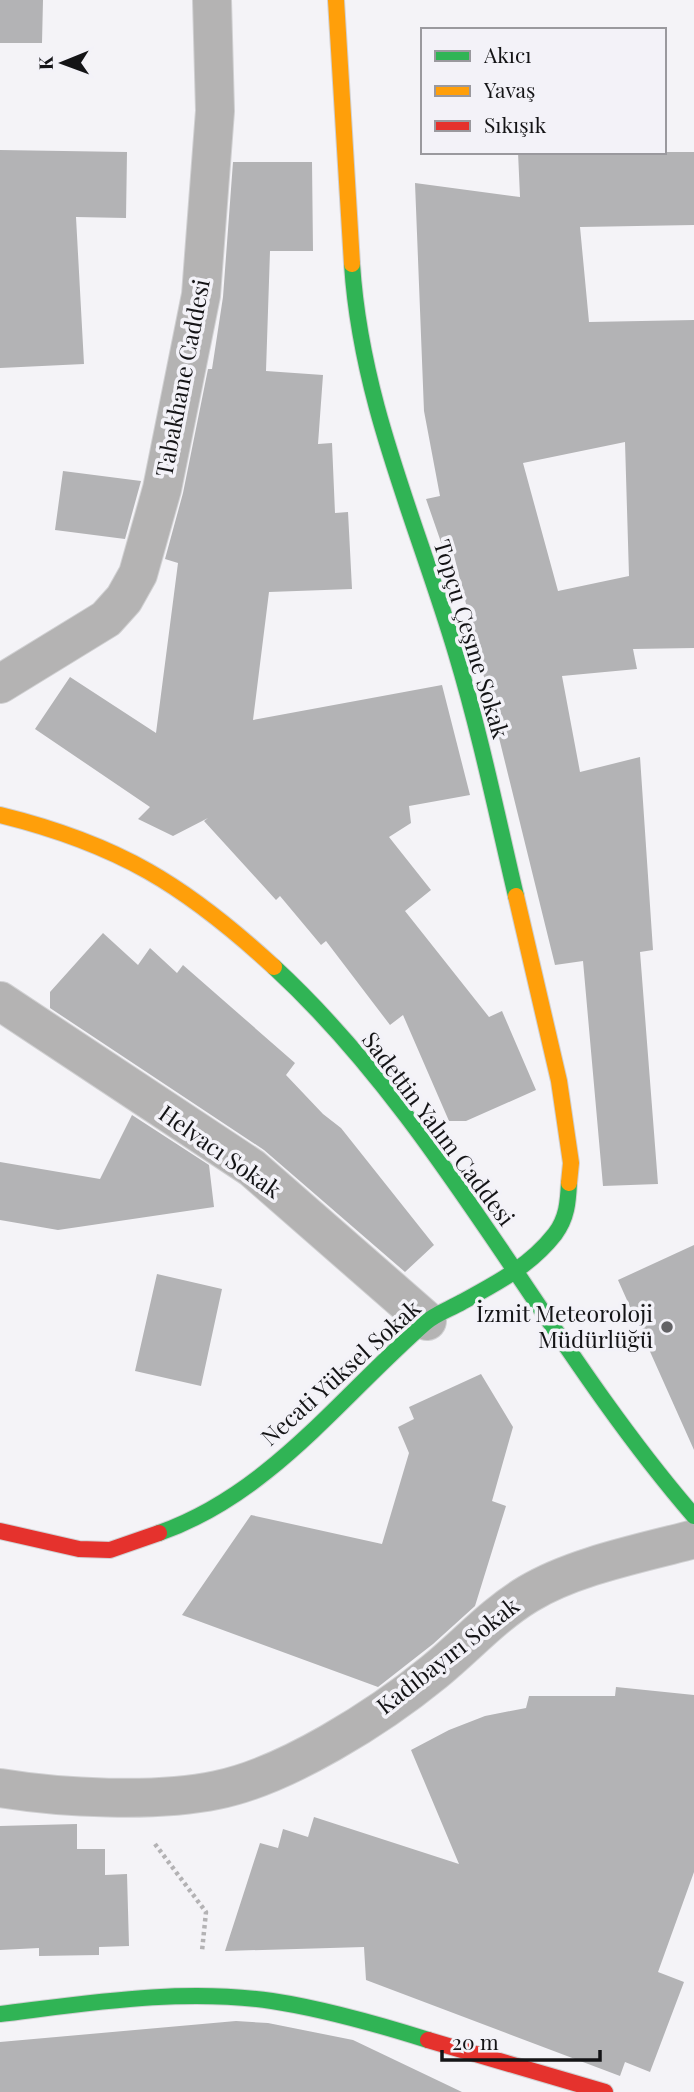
<svg xmlns="http://www.w3.org/2000/svg" width="694" height="2092" viewBox="0 0 694 2092" font-family="'Playfair Display',serif">
  <style>
    .building { fill: #b3b3b5; fill-rule: evenodd }
    .lines { fill: none; stroke-linecap: round; stroke-linejoin: round }
    .street-casing { stroke: #d0d0d2; stroke-width: 40 }
    .fast-casing { stroke: #d0d0d2; stroke-width: 18 }
    .slow-casing { stroke: #d0d0d2; stroke-width: 18 }
    .jam-casing { stroke: #d0d0d2; stroke-width: 18 }
    .path { stroke: #b3b2b4; stroke-width: 4.5; stroke-dasharray: 3.5 3.5; stroke-linecap: butt }
    .street { stroke: #b4b3b3; stroke-width: 38 }
    .fast { stroke: #30b455; stroke-width: 16 }
    .slow { stroke: #ff9f0a; stroke-width: 16 }
    .jam { stroke: #e5322d; stroke-width: 16 }
    .poi-dot { fill: #626265; stroke: #f3f2f8; stroke-width: 2.5 }
    .labels { text-anchor: middle; stroke-width: 7; stroke-linejoin: round; paint-order: stroke }
    .street-label { font-size: 23px; fill: #141416; stroke: #f3f2f8 }
    .poi-label { font-size: 23px; fill: #141416; stroke: #f3f2f8; text-anchor: end }
  </style>
  <rect width="100%" height="100%" fill="#f4f3f7"/>
  <path class="building" d="M0,0H43L42,43H0Z
    M0,150L127,152L126,218L76,217L84,364L0,368Z
    M518,152H694V225L580,227L589,322L694,320V648L633,649L637,669L562,676L580,772L640,757L653,950L640,952L658,1184L603,1186L583,961L555,965L451,543L442,545L426,499L440,496L424,411L415,183L520,197ZM625,442L629,576L558,591L523,463Z
    M233,162H312L313,251H270L266,371L323,375L318,444L332,443L335,513L348,512L352,589L269,592L253,720L442,685L470,795L409,806L411,823L389,837L431,890L405,911L489,1017L502,1011L536,1090L466,1121H449L403,1015L390,1025L326,941L321,945L280,896L276,900L204,821L208,818L173,836L138,819L150,807L35,729L70,677L156,733L178,563L165,559L183,493L208,369H212L223,297Z
    M63,471L141,481L125,539L55,530Z
    M103,933L138,965L150,948L177,973L183,965L295,1063L286,1075L323,1114L341,1128L434,1245L405,1272L264,1150L50,1008V992Z
    M132,1115L209,1165L214,1207L58,1230L0,1220V1162L100,1179Z
    M694,1245V1450L618,1280Z
    M157,1274L222,1289L201,1386L135,1371Z
    M481,1374L513,1427L492,1501L506,1506L475,1606L433,1644L378,1687L182,1615L251,1515L382,1544L409,1453L398,1427L414,1419L409,1407Z
    M616,1687L694,1695V1872L658,1972L684,1982L650,2072L625,2062L620,2076L366,1980L364,1947L225,1951L260,1843L278,1848L283,1829L308,1837L314,1817L459,1864L411,1750L449,1730L485,1716L526,1708L529,1696H615Z
    M77,1824V1849H105V1875L127,1874L129,1946L99,1947V1955L39,1956V1948L0,1950V1826Z
    M236,2021L268,2023L353,2040L462,2092H0V2042Z"/>
  <g class="lines">
    <defs>
      <path id="street" d="M0,684L106,619L124,599L138,574L162,489L201,295L215,111L212,0
        M0,1001L252,1168L427,1321
        M0,1788C61,1798 156,1803 217,1790C286,1776 379,1717 434,1672C466,1646 493,1615 528,1594C574,1566 642,1553 694,1539"/>
      <path id="fast" d="M352,264C361,403 417,522 456,653C480,733 497,815 516,896
        M274,967C442,1122 545,1344 694,1516
        M159,1533C270,1494 340,1397 425,1323C435,1314 450,1309 462,1302C497,1283 530,1266 555,1234C567,1218 568,1202 569,1183
        M0,2014C90,2003 182,1988 272,2001C325,2009 377,2024 428,2040"/>
      <path id="slow" d="M336,0L352,264
        M0,815C118,844 185,885 274,967
        M516,896L559,1081L571,1163L569,1183"/>
      <path id="jam" d="M0,1531L79,1549L110,1550L159,1533
        M428,2040L605,2092"/>
    </defs>
    <use href="#street" class="street-casing"/>
    <use href="#fast" class="fast-casing"/>
    <use href="#slow" class="slow-casing"/>
    <use href="#jam" class="jam-casing"/>
    <path class="path" d="M155,1844L206,1912L202,1951"/>
    <use href="#street" class="street"/>
    <use href="#fast" class="fast"/>
    <use href="#slow" class="slow"/>
    <use href="#jam" class="jam"/>
  </g>
  <circle class="poi-dot" cx="667" cy="1327" r="7"/>
  <g class="labels">
    <g class="street-label">
      <text transform="translate(183 378) rotate(-79)" y="8">Tabakhane Caddesi</text>
      <text transform="translate(471 639) rotate(73)" y="8">Topçu Çeşme Sokak</text>
      <text transform="translate(438 1129) rotate(53)" y="8">Sadettin Yalım Caddesi</text>
      <text transform="translate(220 1152) rotate(35)" y="8">Helvacı Sokak</text>
      <text transform="translate(341 1373) rotate(-42)" y="8">Necati Yüksel Sokak</text>
      <text transform="translate(448 1656) rotate(-38)" y="8">Kadıbayırı Sokak</text>
    </g>
    <g class="poi-label">
      <text x="653" y="1322">İzmit Meteoroloji<tspan x="653" dy="26">Müdürlüğü</tspan></text>
    </g>
  </g>
  <rect x="421" y="28" width="245" height="126" fill="#f3f2f8" stroke="#9a999e" stroke-width="2"/>
  <rect x="435" y="51" width="35" height="10" fill="#30b455" stroke="#9a999e" stroke-width="2"/>
  <text x="484" y="63" font-size="21" fill="#141416">Akıcı</text>
  <rect x="435" y="86" width="35" height="10" fill="#ff9f0a" stroke="#9a999e" stroke-width="2"/>
  <text x="484" y="98" font-size="21" fill="#141416">Yavaş</text>
  <rect x="435" y="121" width="35" height="10" fill="#e5322d" stroke="#9a999e" stroke-width="2"/>
  <text x="484" y="133" font-size="21" fill="#141416">Sıkışık</text>
  <g transform="translate(63 63) rotate(269)" stroke="#f3f2f8" stroke-width="5" paint-order="stroke">
  <path d="M0-5L12 26L0 18L-12 26Z" fill="#141416"/>
  <text y="-10" font-size="19" font-weight="bold" text-anchor="middle" fill="#141416">K</text>
  </g>
  <path d="M442 2050v10h158v-10" fill="none" stroke="#141416" stroke-width="3.5"/>
  <text x="452" y="2050" font-size="21" fill="#141416" stroke="#f3f2f8" stroke-width="5" paint-order="stroke">20 m</text>
</svg>
